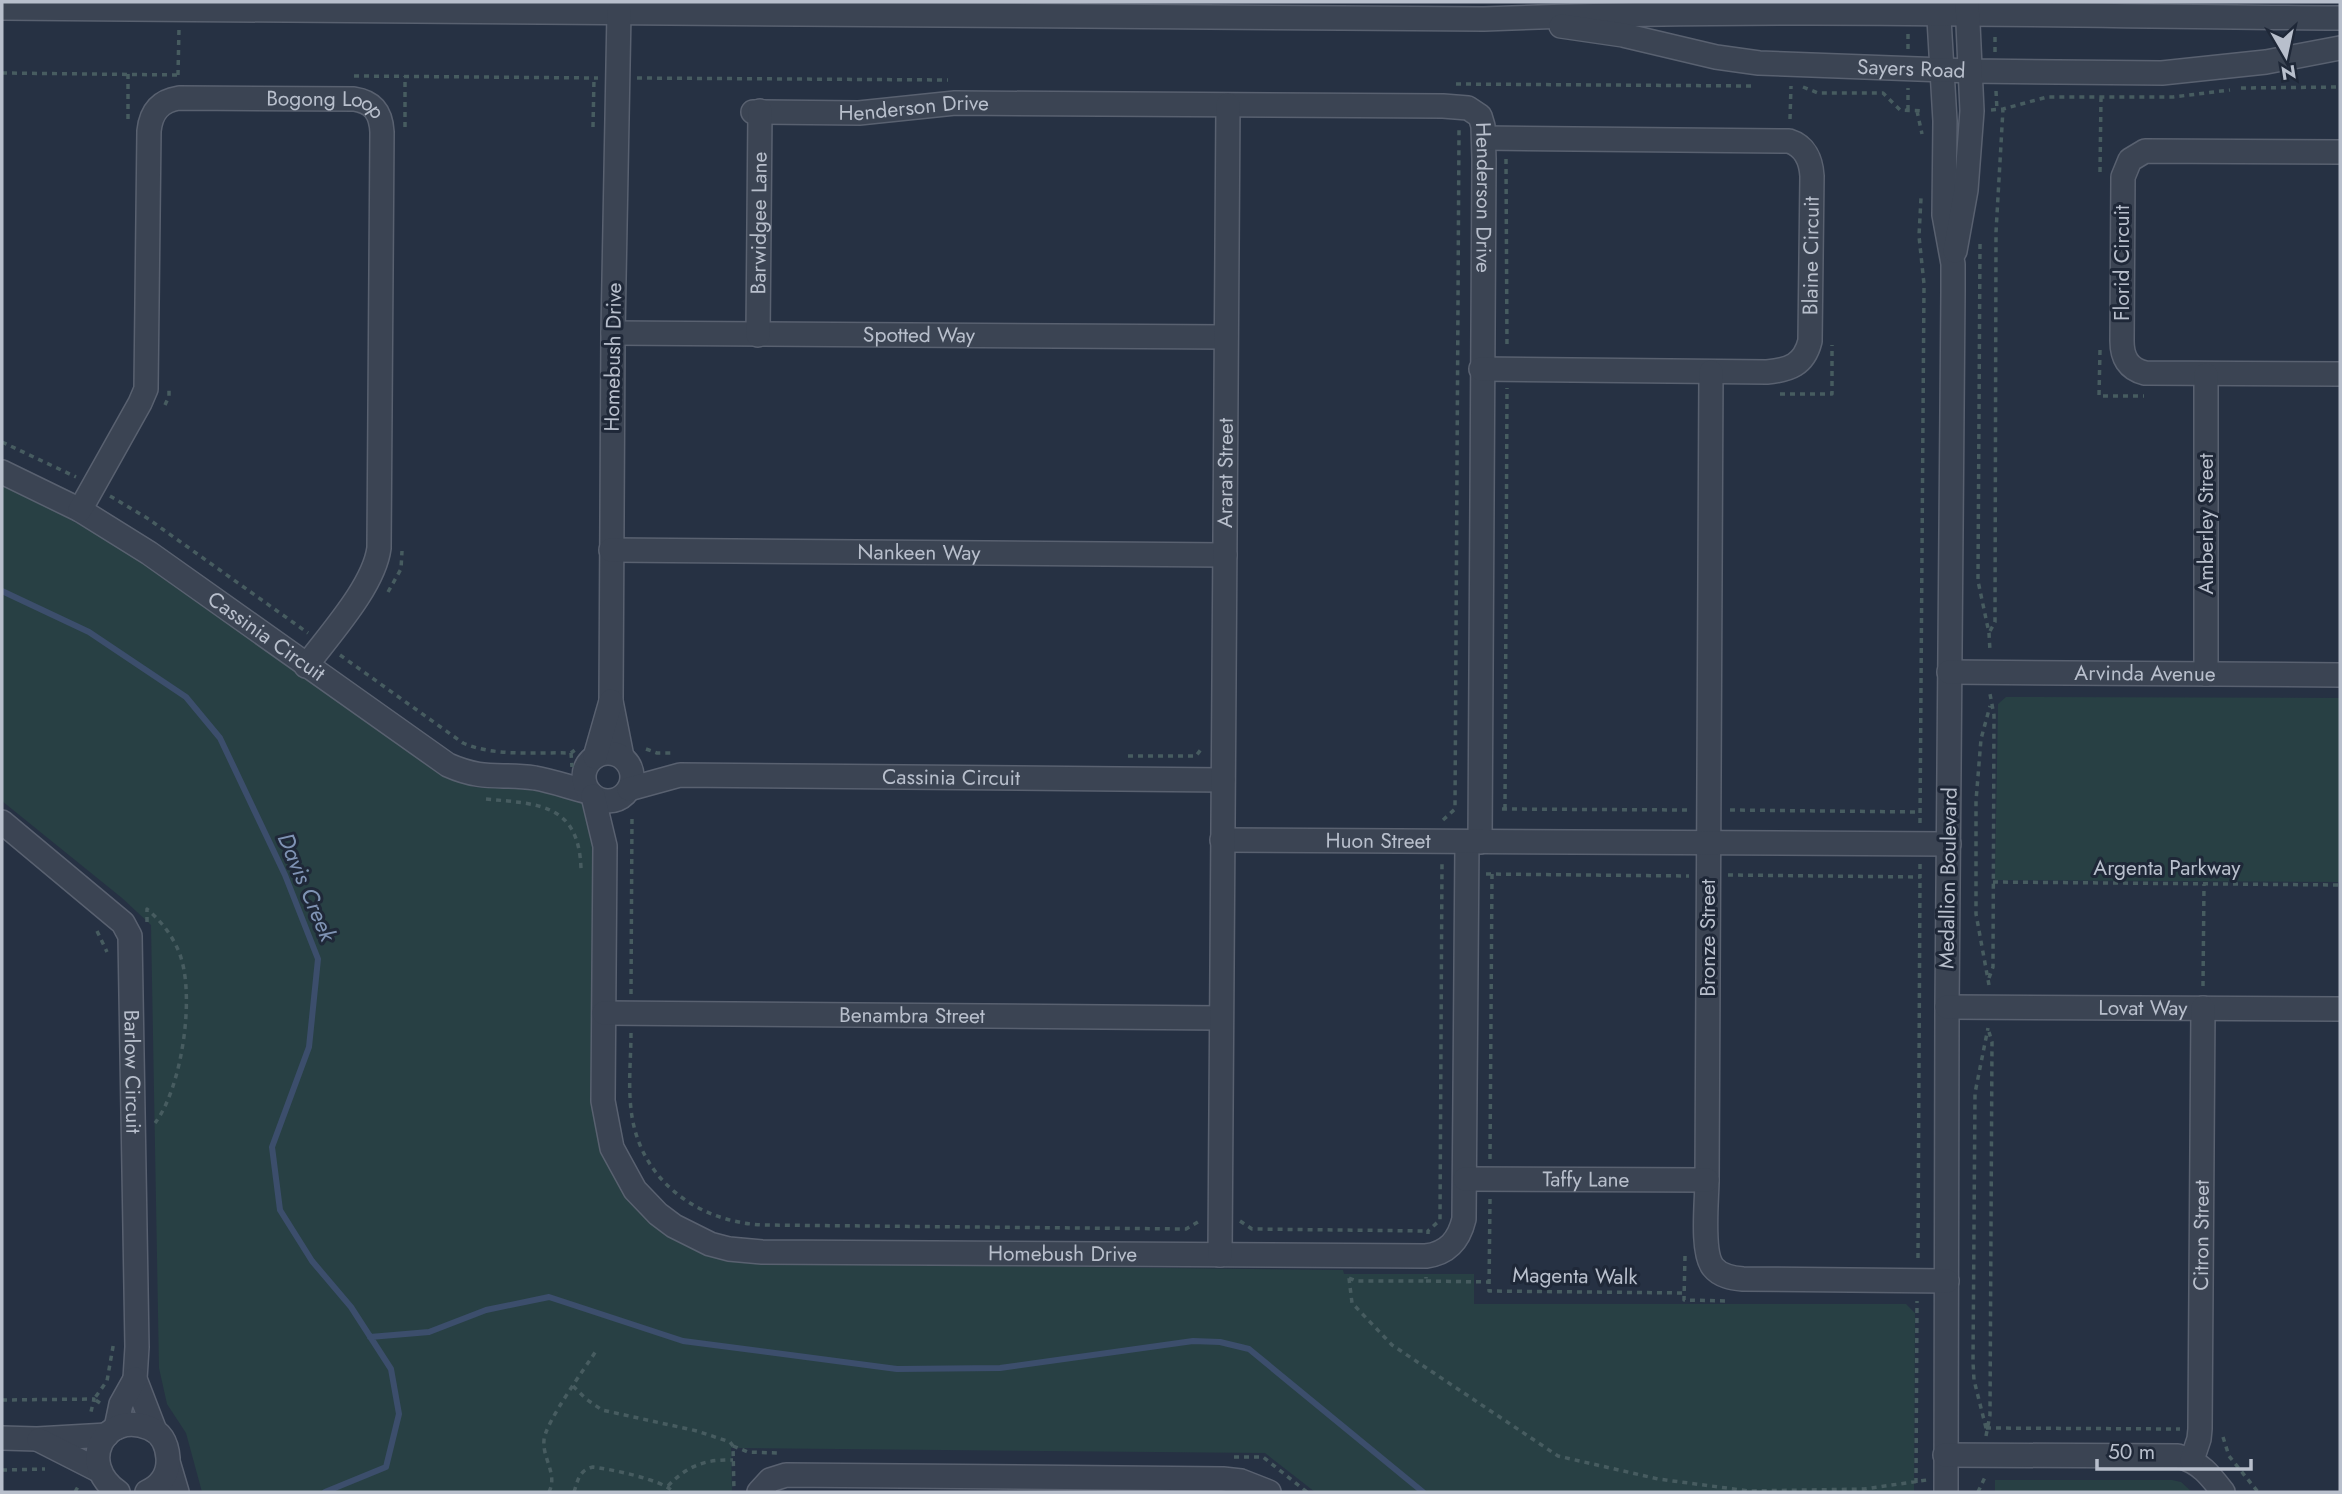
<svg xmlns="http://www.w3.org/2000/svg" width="2342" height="1494" viewBox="0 0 2342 1494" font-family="Jost,sans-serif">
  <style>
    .green { fill: #284044 }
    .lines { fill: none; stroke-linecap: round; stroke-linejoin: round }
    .stream { stroke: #3c4e6c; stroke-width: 6 }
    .minor-casing { stroke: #596170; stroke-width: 26 }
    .path { stroke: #475c60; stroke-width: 3.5; stroke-dasharray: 5 5; stroke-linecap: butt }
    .minor { stroke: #3b4453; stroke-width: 23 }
    .labels { text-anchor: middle; stroke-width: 6; stroke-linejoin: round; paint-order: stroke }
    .street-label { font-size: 21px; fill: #b8bfcc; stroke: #1f2838 }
    .water-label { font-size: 23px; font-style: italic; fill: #7f93b4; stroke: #1f2838 }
  </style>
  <rect width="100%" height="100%" fill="#263143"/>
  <path class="green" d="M2,485L42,504L133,554L443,775L474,787L542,790L583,801L594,839L593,1102C604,1192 658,1250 749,1263L1343,1270L1344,1274H1474V1304H1906L1915,1313L1914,1492H1315L1265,1453L731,1448L732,1492H202L186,1433L167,1404L159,1368L151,925L122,898L2,801Z
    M2006,697L2340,698V882L1995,880L1998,704Z
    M1995,1480H2172L2181,1482L2192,1492H1995Z"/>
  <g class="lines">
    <path class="stream" d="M2,591L89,632L186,697L220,738L285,875L318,959L309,1047L272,1147L280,1210L312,1261L351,1307L391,1369L399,1414L386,1467L325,1492
      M370,1337L429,1332L486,1310L549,1297L683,1341L897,1369L1000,1368L1193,1341L1220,1342L1249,1349L1423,1492"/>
    <defs>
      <g id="minor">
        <path d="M1938,2L1945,121L1944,215L1953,264V292L1947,1007L1946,1492"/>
        <path d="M2,8L1484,19C1770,7 2055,16 2340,18"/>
        <path d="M619,12L613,333L611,701L622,757"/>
        <path id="s1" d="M1561,26L1623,35L1716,57L1759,63L1971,71L2162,73L2266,62L2340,48"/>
        <path id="s2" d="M753,112L859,113L955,103L1443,106L1468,108L1480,116L1483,126L1484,159L1480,842"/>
        <path d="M2340,152L2145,151L2130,160L2123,177L2122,341C2122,357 2128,369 2145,373L2340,374"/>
        <path d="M1955,251L1966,190L1972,111L1967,2"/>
        <path id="s3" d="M613,333L1226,337"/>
        <path id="s4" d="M758,335L760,111"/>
        <path id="s5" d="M1481,369L1767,372C1789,370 1804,365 1810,341L1812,176C1811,160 1805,146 1789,141L1484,138"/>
        <path d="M1711,372L1707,1180C1707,1200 1701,1252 1713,1267C1720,1276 1732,1278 1743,1279L1947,1281"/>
        <path id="s6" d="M2,472L80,510L149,553L448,765C484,781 500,773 535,778C553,781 571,788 589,792"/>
        <path id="s7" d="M80,510L140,403L146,389L149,131C151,112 160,101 179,98L354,99C374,102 381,113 382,132L379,548C374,586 330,634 306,666"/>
        <path id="s8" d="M611,550L1225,555"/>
        <path id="s9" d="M1949,672L2340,675"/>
        <path d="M2206,674V375"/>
        <circle cx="608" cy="777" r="24"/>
        <path d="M595,757L611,701"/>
        <path id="s10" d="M629,789L680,775L1223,780"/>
        <path id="s11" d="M593,796L605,846L603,1101L612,1148L635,1190L658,1214L674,1226L710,1244L729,1249L762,1252L1426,1256C1448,1253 1459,1240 1464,1219L1467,842"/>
        <path id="s12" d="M2,822L123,923L130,936L137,1347L135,1379L155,1431"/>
        <path id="s13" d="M1222,840L1949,844"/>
        <path id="s14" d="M1947,1007L2340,1009"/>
        <path id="s15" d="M604,1013L1221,1018"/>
        <path id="s16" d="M1465,1179L1707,1180"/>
        <path id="s17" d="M1220,1255L1228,105"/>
        <path d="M116,1428L121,1404L135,1379"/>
        <path d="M2,1438L37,1439L107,1435"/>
        <path d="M39,1440L98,1470"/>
        <path d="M1945,1455L2178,1456C2200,1462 2210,1475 2223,1492"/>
        <path id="s18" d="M2192,1460L2199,1439L2200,1429L2203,1008"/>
        <path d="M169,1465L177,1492"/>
        <path d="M118,1492C77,1464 104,1410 149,1428C162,1433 167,1445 168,1458C169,1474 160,1486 147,1492"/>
        <path d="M759,1492L770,1480L786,1475L1223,1479L1241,1481L1269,1492"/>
      </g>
    </defs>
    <use href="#minor" class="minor-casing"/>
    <path class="path" d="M1908,49V32
      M1995,52V35
      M2,73L178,75
      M128,74V119H131
      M178,75L179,28
      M354,76L598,78
      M637,78L948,80
      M1456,84L1753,86
      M1803,87L1818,93H1883L1900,110L1924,111
      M2241,88L2340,87
      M1996,91L1997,110
      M1908,110V88
      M1991,110L2003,109L2047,97H2173L2230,90
      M1917,111L1922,134
      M1790,119L1791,86
      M405,127V76
      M593,127L594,78
      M1506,159L1507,349
      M2100,172L2101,97
      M1980,244L1978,581L1989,633L1990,651
      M2100,350L2099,396H2144
      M1780,394H1832V345
      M165,405L169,396V389
      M2,442L76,477
      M110,496L147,518L308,633
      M388,592L401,569L402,551
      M1990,631L1995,622L1996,232L2003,109
      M340,655L463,743C495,757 536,752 571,753L575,750
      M646,749L657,753H675
      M571,753L572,767
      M1128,756H1196L1202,748
      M486,799C538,804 579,803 581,869
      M1502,809L1687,810
      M1505,809L1507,388
      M1730,810L1920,812
      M1443,820L1455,809L1459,129
      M1920,823L1924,284L1919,236L1921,198
      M1486,874L1689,876
      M1728,875L1920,877V863
      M1993,882L2340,885
      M147,922V909C161,921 172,935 179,952C196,994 182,1088 155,1123
      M97,931L107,952
      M1989,978L1993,967L1994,715L1990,694
      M1989,985L1976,914V801L1981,739L1990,706
      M2203,986L2204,884
      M631,994L632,815
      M631,1033C631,1058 628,1084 631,1109C638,1178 696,1222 763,1225L1186,1229L1201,1220
      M1490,1159L1492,874
      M1490,1199L1489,1291L1685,1293
      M1240,1221L1252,1229L1428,1231
      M1428,1234V1231L1440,1220L1442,862
      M1685,1256L1684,1300L1730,1301
      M1918,1258L1920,877
      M1349,1278L1356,1281H1426V1277
      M1349,1278L1352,1303L1392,1345L1558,1456L1658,1479L1749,1491L1864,1489L1927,1480
      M1426,1281L1489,1282
      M573,1386L586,1399L602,1410L697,1431L730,1442L733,1446L734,1492
      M2,1400L94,1399L90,1416
      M100,1403L94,1399L107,1381L114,1341
      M1986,1428L1974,1380L1973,1362L1975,1093L1988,1028
      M1986,1428L2180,1429
      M1986,1436L1990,1415L1992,1042L1989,1032
      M2223,1437L2229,1456L2258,1492
      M733,1446L748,1452L778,1453
      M1234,1457H1263L1307,1492
      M2,1470L45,1469
      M1916,1483L1917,1301
      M668,1486C687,1466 705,1459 733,1460
      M75,1492L79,1485
      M549,1492C558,1474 542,1458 544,1440C545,1423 585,1368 596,1351
      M574,1492C578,1480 579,1470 593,1467C610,1469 664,1480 673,1492
      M1978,1492L1986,1475"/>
    <use href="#minor" class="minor"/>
  </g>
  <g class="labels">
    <g class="street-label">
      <text dy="7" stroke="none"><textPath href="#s1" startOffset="354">Sayers Road</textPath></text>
      <text dy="7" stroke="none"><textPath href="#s2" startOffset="161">Henderson Drive</textPath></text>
      <text dy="7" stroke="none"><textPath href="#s7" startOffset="592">Bogong Loop</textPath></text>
      <text dy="7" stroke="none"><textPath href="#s2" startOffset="812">Henderson Drive</textPath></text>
      <text dy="7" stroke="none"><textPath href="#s4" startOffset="112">Barwidgee Lane</textPath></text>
      <text dy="7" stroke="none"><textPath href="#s5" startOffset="429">Blaine Circuit</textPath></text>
      <text transform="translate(2122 263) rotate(-90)" y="7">Florid Circuit</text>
      <text dy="7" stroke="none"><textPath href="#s3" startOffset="306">Spotted Way</textPath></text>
      <text transform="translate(613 357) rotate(-89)" y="7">Homebush Drive</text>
      <text dy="7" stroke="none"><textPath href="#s17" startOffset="782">Ararat Street</textPath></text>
      <text transform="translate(2206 524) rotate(-90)" y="7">Amberley Street</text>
      <text dy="7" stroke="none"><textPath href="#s8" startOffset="308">Nankeen Way</textPath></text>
      <text dy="7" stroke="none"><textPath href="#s6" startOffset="312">Cassinia Circuit</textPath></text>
      <text dy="7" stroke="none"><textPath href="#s9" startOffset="196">Arvinda Avenue</textPath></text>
      <text dy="7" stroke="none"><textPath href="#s10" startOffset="324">Cassinia Circuit</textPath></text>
      <text dy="7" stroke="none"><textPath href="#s13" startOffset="156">Huon Street</textPath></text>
      <text x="2167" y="875">Argenta Parkway</text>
      <text transform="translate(1948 878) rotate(-89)" y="7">Medallion Boulevard</text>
      <text transform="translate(1708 938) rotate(-90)" y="7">Bronze Street</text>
      <text dy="7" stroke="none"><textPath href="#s14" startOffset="196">Lovat Way</textPath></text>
      <text dy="7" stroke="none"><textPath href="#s15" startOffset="308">Benambra Street</textPath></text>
      <text dy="7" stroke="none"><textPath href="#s12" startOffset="308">Barlow Circuit</textPath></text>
      <text dy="7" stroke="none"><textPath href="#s16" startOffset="121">Taffy Lane</textPath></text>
      <text dy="7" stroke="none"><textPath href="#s18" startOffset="226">Citron Street</textPath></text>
      <text dy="7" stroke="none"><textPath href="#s11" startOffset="849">Homebush Drive</textPath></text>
      <text transform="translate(1575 1276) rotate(1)" y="7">Magenta Walk</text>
    </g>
    <g class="water-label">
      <text transform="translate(307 887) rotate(67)" y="8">Davis Creek</text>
    </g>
  </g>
  <rect width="2342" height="1494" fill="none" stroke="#b8bfcc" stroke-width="7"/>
  <g transform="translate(2286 56) rotate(171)" stroke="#1f2838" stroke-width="5" paint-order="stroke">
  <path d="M0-5L12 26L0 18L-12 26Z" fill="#b8bfcc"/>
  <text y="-10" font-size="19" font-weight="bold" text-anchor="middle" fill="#b8bfcc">N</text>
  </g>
  <path d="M2097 1459v10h154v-10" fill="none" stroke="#b8bfcc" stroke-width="3.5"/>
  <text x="2108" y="1459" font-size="21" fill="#b8bfcc" stroke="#1f2838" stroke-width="5" paint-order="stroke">50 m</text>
</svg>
